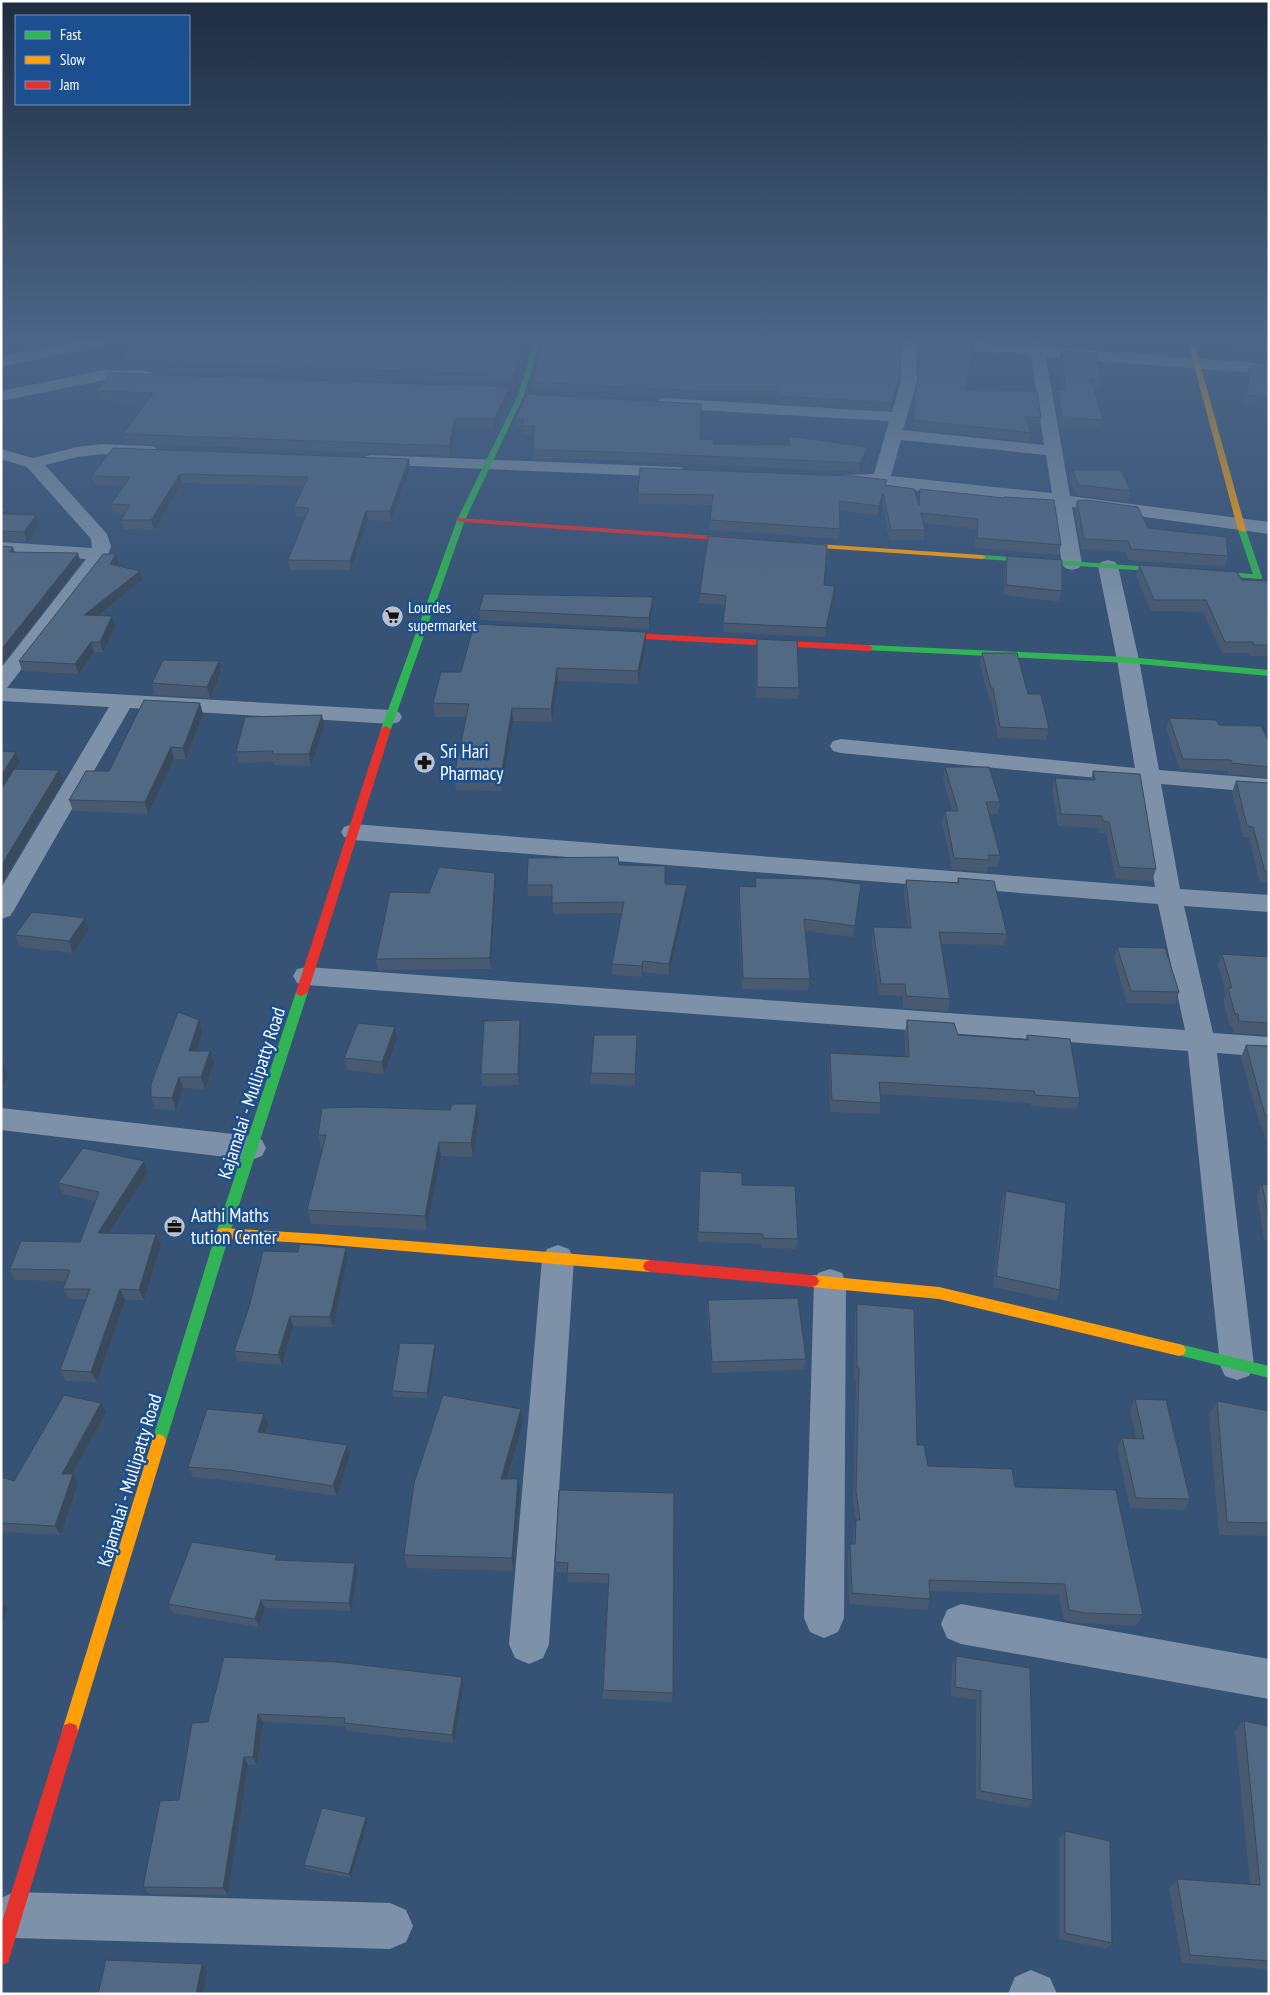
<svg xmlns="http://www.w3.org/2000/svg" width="1270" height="1995" viewBox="0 0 1270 1995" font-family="'PT Sans Narrow',sans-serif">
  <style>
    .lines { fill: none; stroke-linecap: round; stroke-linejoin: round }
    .street { fill: #7d92a8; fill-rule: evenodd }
    .fast { fill: #30b455; fill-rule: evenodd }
    .slow { fill: #ff9f0a; fill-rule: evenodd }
    .jam { fill: #e5322d; fill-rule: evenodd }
    .wall { fill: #475a72 }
    .shaded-wall { fill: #394a5c }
    .building { fill: #526984; stroke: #394a5c }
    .labels { text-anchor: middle; stroke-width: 5; stroke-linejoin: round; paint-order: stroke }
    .far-poi-label { font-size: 16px; fill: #fff; stroke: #1b4f8f; text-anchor: start }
    .poi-label { font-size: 19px; fill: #fff; stroke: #1b4f8f; text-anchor: start }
    .street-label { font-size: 19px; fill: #fff; stroke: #1b4f8f }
  </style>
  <rect width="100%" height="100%" fill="#365274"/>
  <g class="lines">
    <path class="street" d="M90,339H119L117,342L112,343L1,367V357Z
      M867,339H935L1030,346L1031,339H1045L1046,347L1269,364V374L1046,357L1070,496L1269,522V534L1072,507L1082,564L1079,568L1072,570L1065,568L1062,564L1053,504L843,483L840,479L843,475L874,474L889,421L665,408L659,406L657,403L659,400L665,398L892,412L901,381V346L869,342ZM916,347L1031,355L1044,445L903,430L917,381ZM901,440L1046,455L1052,493L891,476Z
      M105,370H145L151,372L153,375L151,378L145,380H105L1,401V391Z
      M102,444L149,446L155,447L158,451L155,455L149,456L102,454L77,457L45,465L107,534L111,546L107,558L7,688L391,710L399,712L402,717L399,722L391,724L130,708L14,910L10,916L1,919V888L109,707L1,701V668L86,559L1,554V542L92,548L91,539L27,467L1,459V449L33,458L77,447Z
      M372,455L676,467L682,468L685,472L682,476L676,477L366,464L363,460L366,456Z
      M1108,560L1115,562L1118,566L1139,660L1159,770L1269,779V793L1161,784L1180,889L1269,895V912L1184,906L1213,1033L1269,1037V1057L1217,1053L1254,1365L1249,1376L1237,1380L1225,1376L1220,1365L1188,1051L307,985L297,983L293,976L297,969L307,967L1185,1030L1158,904L353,840L344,837L341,832L344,827L353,824L1155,887L1138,782L841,753L833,751L830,746L833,741L841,739L1135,768L1117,660L1098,566L1101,562Z
      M1,1108L251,1136L262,1140L266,1148L262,1156L251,1160L1,1130Z
      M558,1245L569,1249L574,1259L549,1644L543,1658L529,1664L515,1658L509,1644L542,1259L547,1249Z
      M830,1269L842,1273L846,1283L844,1618L838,1632L824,1638L810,1632L804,1618L814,1283L818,1273Z
      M961,1604L1269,1659V1699L961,1644L947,1638L941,1624L947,1610Z
      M14,1892L390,1903L406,1910L413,1926L406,1942L390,1949L14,1938L1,1932V1898Z
      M1031,1970L1050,1978L1057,1994H1008L1015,1977Z"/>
    <path class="fast" d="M535,339H541L524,395L465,520L391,729L386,732L383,731L381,729L457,520L518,395Z
      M1239,528L1246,530L1262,577L1261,579L982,559L978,557L982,555L1253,574L1238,530Z
      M869,645L1128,657L1269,670V676L1128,663L866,650L865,648Z
      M302,988L308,992L230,1233L166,1441L164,1446L159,1448L154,1446L152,1441L216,1233L296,992Z
      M1179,1344L1269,1366V1378L1174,1354L1172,1350L1174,1346Z"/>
    <path class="slow" d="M1187,339H1193L1246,530L1245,532L1238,530Z
      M788,542L982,555L986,557L982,559L791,546H788Z
      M423,623L511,627L515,630L511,633L420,628L419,626Z
      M223,1228L321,1234L650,1260L655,1262L657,1266L655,1270L650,1272L321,1244L223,1238L218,1237L216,1233L218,1229Z
      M812,1275L939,1287L1179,1344L1184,1346L1186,1350L1184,1354L1179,1356L939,1299L812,1287L807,1285L805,1281L807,1277Z
      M159,1434L164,1436L166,1441L78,1731L76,1737L70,1739L64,1737L62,1731L152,1441L154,1436Z"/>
    <path class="jam" d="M458,518L745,538L749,540L745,542L461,522L457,520Z
      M609,632L869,645L873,648L869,651L606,637V633Z
      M386,726L391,729L308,992L302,996L298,995L296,992L381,729Z
      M650,1260L812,1275L817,1277L819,1281L817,1285L812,1287L650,1272L645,1270L643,1266L645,1262Z
      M70,1723L76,1725L78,1731L10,1956L8,1963L1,1965V1925L62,1731L64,1725Z"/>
  </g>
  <path class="wall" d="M1051,339H1094V342L1093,349L1050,345Z
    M919,341L965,390L1041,418L1039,427L1029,426L1031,433L1029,442L913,429V411H910L912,402L919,377L918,349Z
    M1235,342H1269V362L1240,360L1233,351Z
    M526,346L515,383L123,369L121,361Z
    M1061,351L1101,379L1099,389H1094L1103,420L1101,429L1060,428L1055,400L1057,390H1063L1059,360Z
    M1250,366H1269V407L1245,404L1247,374Z
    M900,373L899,381L891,410L778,404L777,399L701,398L533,389L532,382Z
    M96,391L511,396L495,428H456L450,456L125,443L123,434L146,402L98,400Z
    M527,394L700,439L714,440V444H787L788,436L867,456L859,472L613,460L533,459L534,435L523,434L522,429H515V420Z
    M410,468L391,521L368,520L351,570H290L288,560L305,517L296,516L294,507L304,486L182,483L154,530L123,529L121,520L124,514H113L111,504L124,486L95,485L92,476Z
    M1072,470L1131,491L1128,502L1077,495L1070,480Z
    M886,486L918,504L920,489L1061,545L1059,555L975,548L976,529L923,523L925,530L924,540H889L882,503L878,515L840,511V529L839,539L709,530L712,505L638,504V494Z
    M1077,501L1148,528L1228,556L1225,567L1129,560L1125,552L1081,549L1075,511Z
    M1,508H6L8,514L39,525L27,542L1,541Z
    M1007,556L1062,591L1059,602L1004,595L1005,567Z
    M119,564L118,566L142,580L99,616L115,626L103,652H94L79,674L22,671L19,661Z
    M1139,565L1242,580L1269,581V656H1250L1249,653H1222L1203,612L1151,611L1136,576Z
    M824,585L834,595L825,637L723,632L725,605L699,603L700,593Z
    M653,597V607L649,629L480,620L479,610Z
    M646,632V645L638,684L558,681L552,722L513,721L502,791L456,790L454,776L466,717H435L433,703L461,672Z
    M757,639L799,688L798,699L756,698V650Z
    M982,653L1028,694L1049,729L1046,740L998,738L991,700H989L980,664Z
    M221,672L210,698L155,695L152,683Z
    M203,714L186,759H174L148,814L73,811L69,800L109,771Z
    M1169,718L1219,725L1269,742V778L1228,774L1227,771L1180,769L1166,729Z
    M324,726L311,766L275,765L274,762L239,763L236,752Z
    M945,767L1000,802L998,814H989L1000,855L997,867H988L987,872L952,869L942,822L945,811H952L943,779Z
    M1093,771L1156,869L1152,881L1116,879L1106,833H1100L1099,828L1058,826L1052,789L1055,778L1091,780Z
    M1236,781L1269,783V883H1260L1249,837H1243L1232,792Z
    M619,865L665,884L687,896L669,975L643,972L642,977L612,975V964L622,913L553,914L552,896H528L527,885Z
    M495,873L496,883L491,969L378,970L376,959Z
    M755,878L861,884L853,937L806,931L810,979L808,990L742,989L738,898L739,886L755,887Z
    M958,878L1007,934L1004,945L941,944L950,999L948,1011L903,1008V996L879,995L872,939L873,927L908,928L904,892L906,880L957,882Z
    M89,929L73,953L20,947L15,935Z
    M1117,947L1179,992L1175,1004L1127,1003L1114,959Z
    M1222,954L1269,957V1035L1234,1033L1233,1026H1230L1223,1000L1226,995L1218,965Z
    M199,1020L203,1032L196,1051H210L214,1063L205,1089L183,1088L176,1110L155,1109L151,1097Z
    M520,1020L521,1032L519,1085L482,1086L481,1074Z
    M907,1020L958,1035L1026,1039L1027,1035L1080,1098L1076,1109L1031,1106V1103L880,1094L881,1103L879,1114L830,1112L829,1065L830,1053L906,1057L905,1032Z
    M395,1027L397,1039L384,1074L347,1070L344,1058Z
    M637,1035L635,1086L591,1084V1073Z
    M1246,1045L1269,1046V1149L1262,1126H1260L1241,1057Z
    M479,1118L473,1157L441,1156L427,1230L311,1224L307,1210L323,1149H321L318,1135Z
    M144,1161L148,1172L109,1233L156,1234L161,1245L144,1300H125L97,1382L66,1381L60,1370L86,1299H69L63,1289L66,1281L15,1280L10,1269L80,1242L95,1201L63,1194L58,1183Z
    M700,1171L742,1185L798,1239L796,1249L762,1248V1244L698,1242Z
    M1262,1184L1269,1185V1240H1264L1257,1195Z
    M1006,1191L1060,1290L1056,1301L993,1287L1002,1202Z
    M348,1258L333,1327L293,1326L282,1365L238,1361L234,1351Z
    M708,1300L806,1359L804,1370L712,1373L707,1311Z
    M857,1304L917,1445L928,1466L1015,1487L1143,1615L1136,1626L1079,1623L1064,1620L1059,1595L930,1591V1599L927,1610L849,1604L848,1555L850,1544H853V1531L856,1520L853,1503L856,1380H854L855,1316Z
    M436,1350L428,1398L393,1397L392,1391Z
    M1135,1399L1190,1499L1184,1510L1130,1508L1117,1448L1122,1438H1136L1130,1410Z
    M1217,1401L1269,1411V1536L1219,1535L1209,1415Z
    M521,1409L523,1423L507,1479L520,1492L513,1571L407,1568L404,1555Z
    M106,1413L72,1474L78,1484L61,1535L1,1532V1477L14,1481Z
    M268,1425L265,1433L350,1455L337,1496L233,1481L193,1477L188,1467Z
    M674,1493L672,1702L603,1699V1690L608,1583L568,1582L567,1573L556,1572L555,1562Z
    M279,1560L358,1571L351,1611L265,1608L259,1627L173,1613L168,1604Z
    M956,1656L1030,1668L1033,1800L1028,1808L976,1799V1700L951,1696L952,1665Z
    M462,1677L464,1685L454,1743L347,1731L345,1726L263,1722L257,1765H248L228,1895L150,1894L143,1887L179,1800L208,1722Z
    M1244,1721L1269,1726V1971H1267L1266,1969L1182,1963L1169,1888L1177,1879L1250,1884L1235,1731Z
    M368,1821L351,1878L306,1869L304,1865Z
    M1065,1831L1112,1943L1106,1949L1059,1939V1838Z"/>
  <path class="shaded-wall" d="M525,339L526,346L515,383L514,375Z
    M900,373L899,381L891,410L892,403Z
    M510,387L511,396L495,428L494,419Z
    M455,419L456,428L450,456L449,446Z
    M868,447L867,456L859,472L860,463Z
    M409,459L410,468L391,521L390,511Z
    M180,474L182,483L154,530L151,520Z
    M883,493L882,503L878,515L879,506Z
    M6,508L9,518L2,514Z
    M366,511L368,520L351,570L350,561Z
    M36,515L39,525L27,542L24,532Z
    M13,547L16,557L9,552Z
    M78,553L81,563L1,665V650Z
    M116,554L119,564L112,574L110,564Z
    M140,571L142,580L87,625L84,615Z
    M835,586L834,595L825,637L826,628Z
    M653,597V607L649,629V618Z
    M112,616L115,626L103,652L100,642Z
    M646,632V645L638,684V671Z
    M91,642L94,652L79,674L75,664Z
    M219,661L221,672L210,698L207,687Z
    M557,668L558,681L552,722L551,709Z
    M200,703L203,714L186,759L183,748Z
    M512,708L513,721L502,791L501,777Z
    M322,715L324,726L311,766L309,754Z
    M171,747L174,759L148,814L145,802Z
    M16,752L20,763L3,791L1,786V776Z
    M59,770L63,781L1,884V866Z
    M495,873L496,883L491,969L490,958Z
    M687,885V896L669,975V964Z
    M85,918L89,929L73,953L69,941Z
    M643,961V972L642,977V966Z
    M199,1020L203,1032L192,1062L189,1051Z
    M520,1020L521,1032L519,1085L518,1074Z
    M395,1027L397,1039L384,1074L382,1062Z
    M637,1035V1047L635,1086V1074Z
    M210,1051L214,1063L205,1089L201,1077Z
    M3,1064L9,1076L1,1086V1067Z
    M179,1077L183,1088L176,1110L172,1098Z
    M477,1104L479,1118L473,1157L471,1143Z
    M439,1142L441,1156L427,1230L425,1216Z
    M144,1161L148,1172L102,1244L98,1233Z
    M156,1234L161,1245L144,1300L139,1290Z
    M346,1248L348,1258L333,1327L330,1317Z
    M120,1289L125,1300L97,1382L91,1372Z
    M290,1316L293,1326L282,1365L278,1355Z
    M435,1344L436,1350L428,1398L427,1393Z
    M101,1403L106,1413L67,1483L62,1474Z
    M521,1409L523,1423L503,1492L501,1479Z
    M264,1414L268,1425L262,1443L258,1432Z
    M347,1445L350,1455L337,1496L333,1486Z
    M73,1474L78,1484L61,1535L55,1526Z
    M518,1479L520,1492L513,1571L512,1558Z
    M355,1563L358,1571L351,1611L349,1603Z
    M261,1600L265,1608L259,1627L255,1619Z
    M4,1603L8,1607L1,1627V1612Z
    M462,1677L464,1685L454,1743L452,1735Z
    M258,1714L263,1722L257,1765L253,1757Z
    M244,1757L248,1765L228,1895L223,1888Z
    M366,1817L368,1821L351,1878L349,1874Z
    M202,1964L207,1970L203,1994H196Z"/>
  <path class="building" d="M138,339H525L514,375L121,361Z
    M561,339H889L900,341V373L892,403L779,396L778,391H701L532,382L544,340L560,341Z
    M1057,339H1094V342Z
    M919,341L974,344L965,390L1037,391L1041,418L1026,417L1031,433L914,420V402H912L920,372Z
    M1235,342H1269V353L1243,351Z
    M1061,351L1097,353L1101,379H1091L1103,420L1062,418L1057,390H1066Z
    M1250,366H1269V398L1247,395Z
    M110,373L510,387L494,419H455L449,446L123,434L153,393L96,391Z
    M527,394L701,404L700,439L714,440L713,444L790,445L788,436L868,447L860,463L613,452L533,450L534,426H522L523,420H515Z
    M113,448L409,459L390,511H366L350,561L288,560L309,508L294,507L308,477L180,474L151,520H121L130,505L111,504L130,477L92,476Z
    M640,468L853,476L887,480L885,485L914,489L919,505L920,489L1004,498V497L1054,500L1061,545L977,538L978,519L921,513L925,530H891L883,493L879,506L839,501L840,529L710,520L713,495L638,494Z
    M1072,470H1121L1131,491L1079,485Z
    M1086,500L1138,507L1148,528L1226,537L1228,556L1131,549L1128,541L1084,539L1077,501Z
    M1,508H6L2,514L36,515L24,532L1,531Z
    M708,536L827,545L824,585L835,586L826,628L723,623L726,596L700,593Z
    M1,546L13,547L9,552L78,553L1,650Z
    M103,554H116L110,564L140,571L84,615L112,616L100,642H91L75,664L19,661Z
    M1007,556L1062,560V591L1006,585Z
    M1139,565L1237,572L1242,580L1269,581V645H1254L1253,642H1225L1206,600H1154Z
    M484,594L653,597L649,618L479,610Z
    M474,624L646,632L638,671L557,668L551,709L512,708L501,777L454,776L469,704L433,703L441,672H461Z
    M757,639L797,641L799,688L757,687Z
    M982,653H1017L1028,694H1041L1049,729L1000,727L993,688H991Z
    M163,660L219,661L207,687L152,683Z
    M144,700L200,703L183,748L171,747L145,802L69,800L86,771H109Z
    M322,715L309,754H272L273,751L236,752L245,717Z
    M1169,718L1216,720L1219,725L1261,726L1269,742V767L1231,763V760L1183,759Z
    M1,751L16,752L1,776Z
    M945,767H989L1000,802H986L1000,855H988L990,860L954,858L945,811H958Z
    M14,769L59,770L1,866V790Z
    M1093,771L1140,774L1156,869L1119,867L1109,822L1103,821L1102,816L1061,814L1055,778L1095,780Z
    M1236,781L1269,783V872H1265L1253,827L1247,826Z
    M618,857L619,865L665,866V884L687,885L669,964L643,961L642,966L612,964L624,902L552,903V885H527L528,858Z
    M439,867L495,873L490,958L376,959L390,892L429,893Z
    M755,878L825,879L861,884L855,926L804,919L810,979L743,978L739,886L756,887Z
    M958,878L994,881L1007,934L939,932L950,999L906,996L905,984H881L873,927L911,928L906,880L959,883Z
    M32,912L85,918L69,941L15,935Z
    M1117,947L1165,948L1179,992L1131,991Z
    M1222,954L1269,957V1023L1239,1021L1238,1014H1235L1228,988H1232Z
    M178,1012L199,1020L189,1051H210L201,1077H179L172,1098L151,1097V1084Z
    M520,1020L518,1074H481L484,1021Z
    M907,1020L954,1023L958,1035L1028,1040L1027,1035L1070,1039L1080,1098L1035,1095L1034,1091L879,1082L881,1103L832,1100L830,1053L909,1057Z
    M358,1023L395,1027L382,1062L344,1058Z
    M594,1035H637L635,1074L591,1073Z
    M1246,1045L1269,1046V1119L1267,1115H1265Z
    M452,1104H477L471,1143L439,1142L425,1216L307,1210L326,1135H318L322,1108L361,1107L450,1110Z
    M83,1148L144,1161L98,1233L156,1234L139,1290L120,1289L91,1372L60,1370L90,1289H63L70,1270L10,1269L21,1241L80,1242L99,1192L58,1183Z
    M700,1171L742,1173V1185L795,1186L798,1239L763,1238V1234L698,1232Z
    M1262,1184L1269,1185V1219Z
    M1006,1191L1066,1203L1060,1290L996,1276Z
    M300,1244L346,1248L330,1317L290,1316L278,1355L234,1351L249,1307L263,1251L298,1252Z
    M798,1298L806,1359L712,1362L708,1300Z
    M857,1304L914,1309L917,1445H924L928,1466L1012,1469L1015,1487L1116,1490L1143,1615L1085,1613L1069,1610L1065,1584L929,1580L930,1599L852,1593L850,1544H855L856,1520H860L856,1492L859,1368H857Z
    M400,1343L435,1344L427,1393L392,1391Z
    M64,1395L101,1403L62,1474H73L55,1526L1,1523V1477L14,1481Z
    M443,1395L521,1409L501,1479H518L512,1558L404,1555L414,1483Z
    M1135,1399L1166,1400L1190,1499L1136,1498L1122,1438L1144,1439Z
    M1217,1401L1269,1411V1523L1227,1522Z
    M207,1409L264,1414L258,1432L347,1445L333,1486L229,1470L188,1467Z
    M559,1490L674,1493L673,1693L603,1690L609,1574L567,1573L568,1563L555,1562Z
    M192,1542L277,1555L275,1560L355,1563L349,1603L261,1600L255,1619L168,1604Z
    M1,1603H4L1,1612Z
    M956,1656L1030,1668L1033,1800L980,1791L981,1691L955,1687Z
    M224,1657L337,1662L462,1677L452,1735L344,1723L345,1718L258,1714L253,1757H244L223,1888L143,1887L160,1801L179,1800L192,1723L208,1722Z
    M1244,1721L1269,1726V1961L1190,1955L1177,1879L1260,1885Z
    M322,1808L366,1817L349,1874L304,1865Z
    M1065,1831L1110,1841L1112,1943L1065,1933Z
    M106,1960L202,1964L196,1994H98Z"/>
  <linearGradient id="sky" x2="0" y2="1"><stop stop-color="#1e2d40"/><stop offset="0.55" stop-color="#4c6688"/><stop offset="1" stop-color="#4c6688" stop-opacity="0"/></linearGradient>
  <rect width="1270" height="618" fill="url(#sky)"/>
  <defs>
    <symbol id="supermarket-disc" viewBox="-11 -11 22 22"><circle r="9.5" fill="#b9c2ce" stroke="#1b4f8f"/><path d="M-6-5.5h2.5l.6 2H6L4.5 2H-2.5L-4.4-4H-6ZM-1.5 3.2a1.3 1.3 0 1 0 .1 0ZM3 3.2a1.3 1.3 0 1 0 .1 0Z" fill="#111"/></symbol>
    <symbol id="pharmacy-disc" viewBox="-11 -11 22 22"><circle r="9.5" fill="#b9c2ce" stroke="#1b4f8f"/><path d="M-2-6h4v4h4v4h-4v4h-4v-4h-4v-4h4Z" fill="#111"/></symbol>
    <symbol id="office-disc" viewBox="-11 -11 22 22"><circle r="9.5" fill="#b9c2ce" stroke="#1b4f8f"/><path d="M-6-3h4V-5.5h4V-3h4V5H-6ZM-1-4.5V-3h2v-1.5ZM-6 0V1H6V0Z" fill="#111"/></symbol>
  </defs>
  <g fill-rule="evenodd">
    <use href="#supermarket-disc" x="380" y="604" width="25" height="25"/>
    <use href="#pharmacy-disc" x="412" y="750" width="25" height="25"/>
    <use href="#office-disc" x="162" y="1214" width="25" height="25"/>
  </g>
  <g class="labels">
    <g class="far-poi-label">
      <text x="408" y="613">Lourdes<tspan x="408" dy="18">supermarket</tspan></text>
    </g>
    <g class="poi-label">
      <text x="440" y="758">Sri Hari<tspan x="440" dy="22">Pharmacy</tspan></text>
      <text x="191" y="1222">Aathi Maths<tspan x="191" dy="22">tution Center</tspan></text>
    </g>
    <g class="street-label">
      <text transform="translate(251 1093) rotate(-72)" y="7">Kajamalai - Mullipatty Road</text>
      <text transform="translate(129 1480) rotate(-73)" y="7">Kajamalai - Mullipatty Road</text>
    </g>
  </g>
  <rect width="1270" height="1995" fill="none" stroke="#ffffff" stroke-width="5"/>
  <rect x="15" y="15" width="175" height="90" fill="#1b4f8f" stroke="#7695bc"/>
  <rect x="25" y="31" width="25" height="8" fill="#30b455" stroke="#7695bc"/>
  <text x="60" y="40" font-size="15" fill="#ffffff">Fast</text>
  <rect x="25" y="56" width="25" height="8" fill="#ff9f0a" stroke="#7695bc"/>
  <text x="60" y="65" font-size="15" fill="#ffffff">Slow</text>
  <rect x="25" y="81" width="25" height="8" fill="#e5322d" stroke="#7695bc"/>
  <text x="60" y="90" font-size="15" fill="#ffffff">Jam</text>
</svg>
